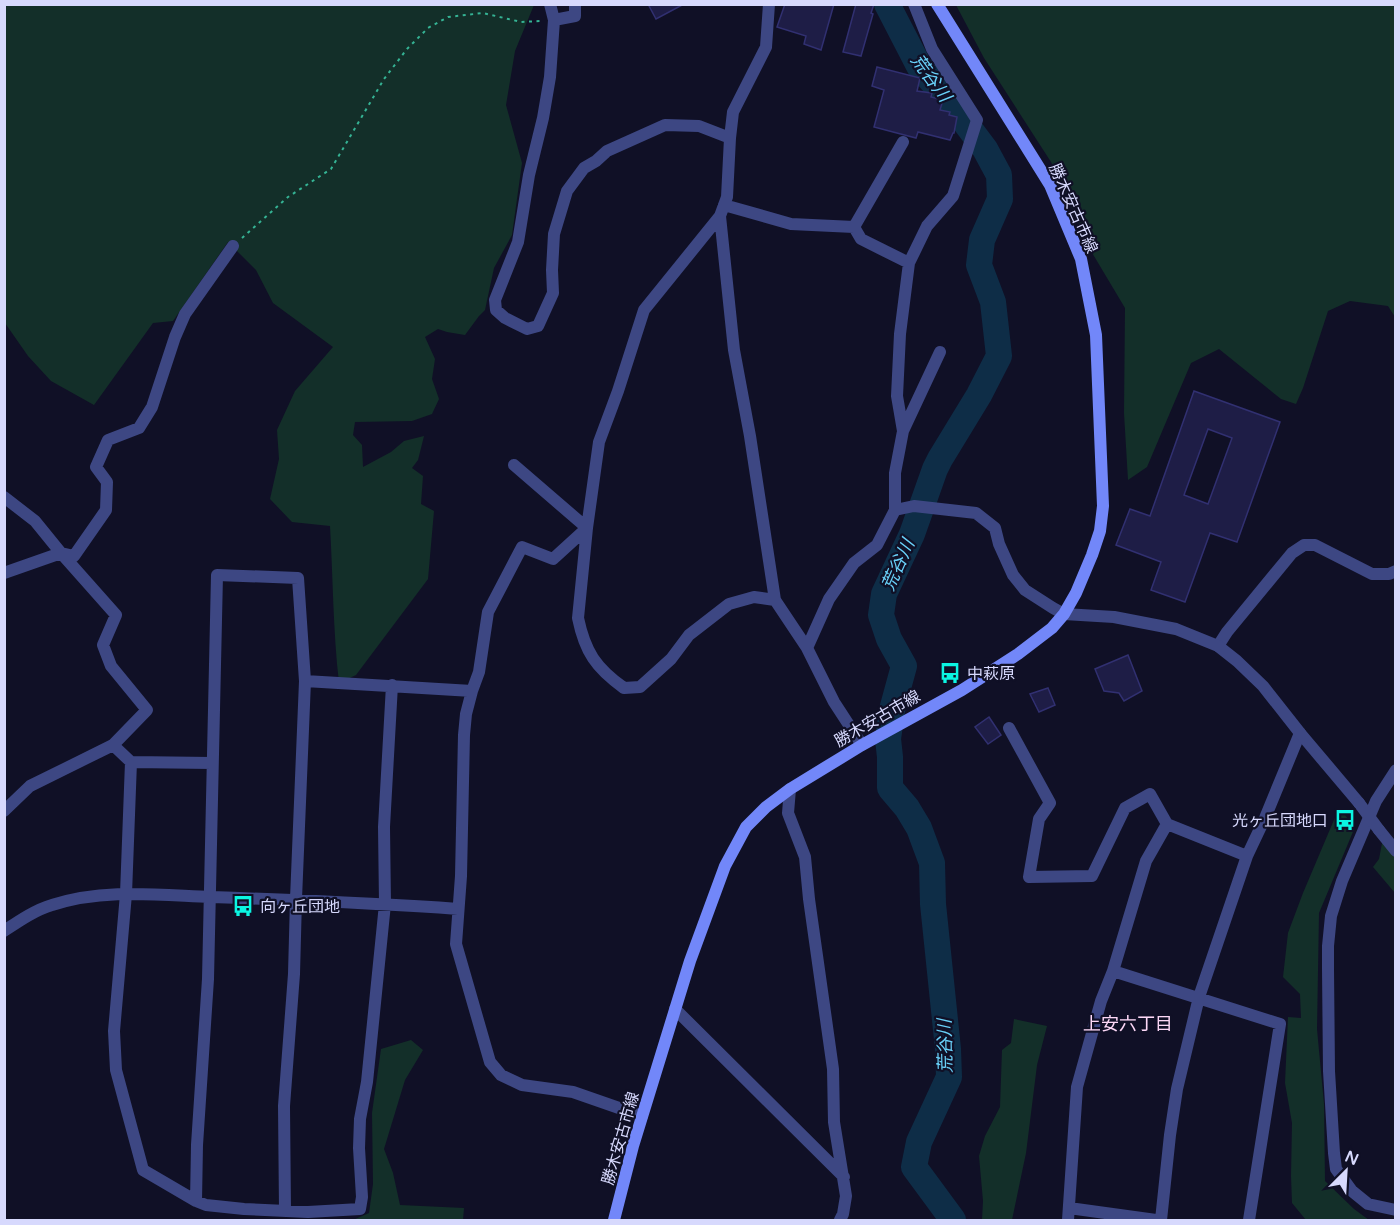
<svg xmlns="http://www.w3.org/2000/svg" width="1400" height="1225" viewBox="0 0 1400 1225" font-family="'Varela Round','Noto Sans JP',sans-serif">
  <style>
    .green { fill: #132f29 }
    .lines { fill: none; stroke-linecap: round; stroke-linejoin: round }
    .river { stroke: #0e2d47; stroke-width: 26 }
    .building { fill: #1e1d46; stroke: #313071; stroke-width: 1.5; fill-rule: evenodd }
    .path { stroke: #35b394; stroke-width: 2; stroke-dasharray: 3 4.5; stroke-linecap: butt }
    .minor { stroke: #3d4783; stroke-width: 12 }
    .tertiary { stroke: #3d4783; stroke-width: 12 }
    .secondary { stroke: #7287f9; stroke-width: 12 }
    .tertiary-bridge { stroke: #3d4783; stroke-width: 12 }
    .labels { text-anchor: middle; stroke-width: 4.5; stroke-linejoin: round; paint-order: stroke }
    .street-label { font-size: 16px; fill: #d7d9fd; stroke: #101026 }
    .poi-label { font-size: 16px; fill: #d7d9fd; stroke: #101026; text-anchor: start }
    .water-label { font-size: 18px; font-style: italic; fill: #69d1f9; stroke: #101026 }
    .neighbourhood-label { font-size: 18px; fill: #fdd8f7; stroke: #101026 }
  </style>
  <rect width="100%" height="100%" fill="#101026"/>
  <path class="green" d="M4,5H534L515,51L506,105L522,163L512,235L494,268L485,310L479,316L465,335L447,332L438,329L425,337L435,359L432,379L439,399L432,414L412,421L355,422L353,435L362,445L363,467L391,452L404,441L424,436L418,460L412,468L423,476L421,504L434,511L428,579L356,675L339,683C333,630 333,578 330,526L292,522L270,499L279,459L277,430L295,391L333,347L273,303L256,270L228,242L173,321L153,323L94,405L51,381L28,356L5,323Z
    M956,5H1395V317L1388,306L1350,301L1328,311L1303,388L1296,404L1281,399L1219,349L1191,363L1147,467L1128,480L1124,413L1125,308L1091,251L1051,162L984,58Z
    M1339,808L1355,827L1319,913L1317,1029L1324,1104L1325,1181L1354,1209L1369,1220H1306L1292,1203L1291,1176L1292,1123L1285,1083L1288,1017L1301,1018L1300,994L1283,977L1288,933L1303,893Z
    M1383,838L1395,853V893L1373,867L1379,859Z
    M1014,1019L1047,1026L1037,1065L1026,1153L1012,1220H982L983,1201L979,1156L985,1136L1000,1107L1002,1050L1011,1043Z
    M411,1040L423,1050L405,1080L384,1149L393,1173L400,1205L464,1208L463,1220H353L369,1213L373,1184L372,1113L381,1049Z"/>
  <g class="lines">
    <path class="river" d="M887,4L919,66L952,105L985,149L999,175L1000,199L982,240L979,265L993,302L999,356L979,395L940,459L935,469L912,534L884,594L881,615L889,639L904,666L892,710L888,739L890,757V788L907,808L919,828L932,863L933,904L948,1049L949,1077L919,1142L914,1167L953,1220"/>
  </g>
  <path class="building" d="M648,4H684L656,19Z
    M785,4H834L821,50L804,44L806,36L777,27Z
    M856,4H874L871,13L873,14L861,56L843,52Z
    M877,67L920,78L917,91L932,93L931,97L943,100L940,110L950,112L949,115L957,117L954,133H953L950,140L918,132L916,138L874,127L884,90L872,86Z
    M1194,391L1280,422L1237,542L1210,533L1185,602L1151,590L1161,562L1116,545L1130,509L1150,516ZM1208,429L1232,438L1208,504L1184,495Z
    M1128,655L1142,691L1124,701L1119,693L1104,691L1095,669Z
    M1048,688L1055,705L1039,712L1030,694Z
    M989,717L1001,735L988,744L975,727Z"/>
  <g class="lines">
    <path class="path" d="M242,238L288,197L331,169L384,79L407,49L428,28L448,17L483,13L521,22L541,21"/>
    <path class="minor" d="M550,4L554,20L550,77L543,118L529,175L518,242L495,300L496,310L505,318L527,329L538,326L553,293L552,270L554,234L567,191L584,168L596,161L607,151L665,125L699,126L730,138
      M769,4L766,47L733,112L730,138L727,197L720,216L644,310L618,391L599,442L587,528L578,618C585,652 596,668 624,688L640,687L671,659L689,635L729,604L754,597L775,600
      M554,20L575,16V4
      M724,205L791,224L854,227L861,239L909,263
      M720,216L734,350L750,436L775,600L807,648L834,702L862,745
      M854,227L903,142
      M903,431L940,352
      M4,497L35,521L61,553L116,615L103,645L111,666L147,710L113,745L30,786L4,811
      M895,510L914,506L976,513L995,528L999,544L1013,575L1025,590L1053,608L1064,614
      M4,573L61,553L74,556L106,510L107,482L96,467L108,440L139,428L152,407L175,337L185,314L233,246
      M1218,646L1227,632L1292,553L1304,545H1315L1372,574H1389L1396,571
      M807,648L829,599L854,563L877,545L895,510V473L903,431L897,396L900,334L909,263L927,226L953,196L977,120L932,49L914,4
      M305,681L472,691L466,714L464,735L461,876L456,944L490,1062L501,1075L522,1085L573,1092L642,1116
      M472,691L479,672L488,612L522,547L553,559L587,528L514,465
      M1009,728L1050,803L1039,819L1029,877L1092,876L1125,808L1150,794L1167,824
      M113,745L131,762L212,763
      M131,762L126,894L114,1031L116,1070L143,1170L196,1201L206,1205L244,1209L308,1212L360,1209L362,1197L359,1148L360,1119L367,1082L385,904L384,827L392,685
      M1396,770L1376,801L1342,881L1331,916L1328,946V969L1329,1071L1334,1153L1336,1169L1352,1191L1368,1204L1396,1210
      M790,789L788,813L805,857L809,899L833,1069L834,1122L846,1196L843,1214L840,1220
      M4,931C19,921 35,910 52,905C103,888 159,895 211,897C294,900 376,903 458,909
      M1113,971L1280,1024L1249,1220
      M675,1009L844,1177
      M196,1201L197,1145L208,979L217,575L298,578L305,681L296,899L294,974L284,1106L285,1211
      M1069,1208L1156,1220
      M1068,1220L1077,1087L1101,1001L1113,971L1146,861L1167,824L1247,856
      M1161,1220L1170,1135L1177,1089L1199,997L1247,856L1265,818L1300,733"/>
    <path class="tertiary" d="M1064,614L1114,617L1176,629L1218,646L1237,661L1263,686L1300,733L1359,803
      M1379,830L1396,851"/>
    <path class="secondary" d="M614,1220L633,1146L690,961L725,866L746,827L766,807L790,789L862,745L962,690L1018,654L1052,628L1064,614L1076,593L1092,555L1100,531L1103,506L1096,335L1081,259L1050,185L937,4"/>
    <path class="tertiary-bridge" d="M1359,803L1379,830"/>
  </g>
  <defs>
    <symbol id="bus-bare" viewBox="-9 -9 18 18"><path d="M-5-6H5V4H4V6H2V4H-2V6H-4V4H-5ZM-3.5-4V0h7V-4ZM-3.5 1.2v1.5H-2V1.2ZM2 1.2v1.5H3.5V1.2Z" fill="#0bf5e2" stroke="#101026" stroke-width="2.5" paint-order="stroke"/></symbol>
  </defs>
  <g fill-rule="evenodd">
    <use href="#bus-bare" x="935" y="658" width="30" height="30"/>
    <use href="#bus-bare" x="1330" y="805" width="30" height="30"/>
    <use href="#bus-bare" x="228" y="891" width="30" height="30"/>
  </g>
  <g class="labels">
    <g class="street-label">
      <text transform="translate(1074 208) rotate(66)" y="6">勝木安古市線</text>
      <text transform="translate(877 718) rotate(-30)" y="6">勝木安古市線</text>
      <text transform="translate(620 1138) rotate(-74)" y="6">勝木安古市線</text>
    </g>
    <g class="poi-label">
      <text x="967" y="679">中萩原</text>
      <text x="1328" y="826" text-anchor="end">光ヶ丘団地口</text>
      <text x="260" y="912">向ヶ丘団地</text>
    </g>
    <g class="water-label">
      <text transform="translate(931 78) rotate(54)" y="6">荒谷川</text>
      <text transform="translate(898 565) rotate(-66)" y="6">荒谷川</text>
      <text transform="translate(945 1046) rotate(-91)" y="6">荒谷川</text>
    </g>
    <g class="neighbourhood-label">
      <text x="1128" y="1030">上安六丁目</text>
    </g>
  </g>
  <rect width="1400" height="1225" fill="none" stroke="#d7d9fd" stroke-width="12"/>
  <g transform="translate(1346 1171) rotate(24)" stroke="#101026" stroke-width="4.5" paint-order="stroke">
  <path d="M0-4.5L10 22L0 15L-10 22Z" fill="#d7d9fd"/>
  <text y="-9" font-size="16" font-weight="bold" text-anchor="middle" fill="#d7d9fd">N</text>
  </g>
</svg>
